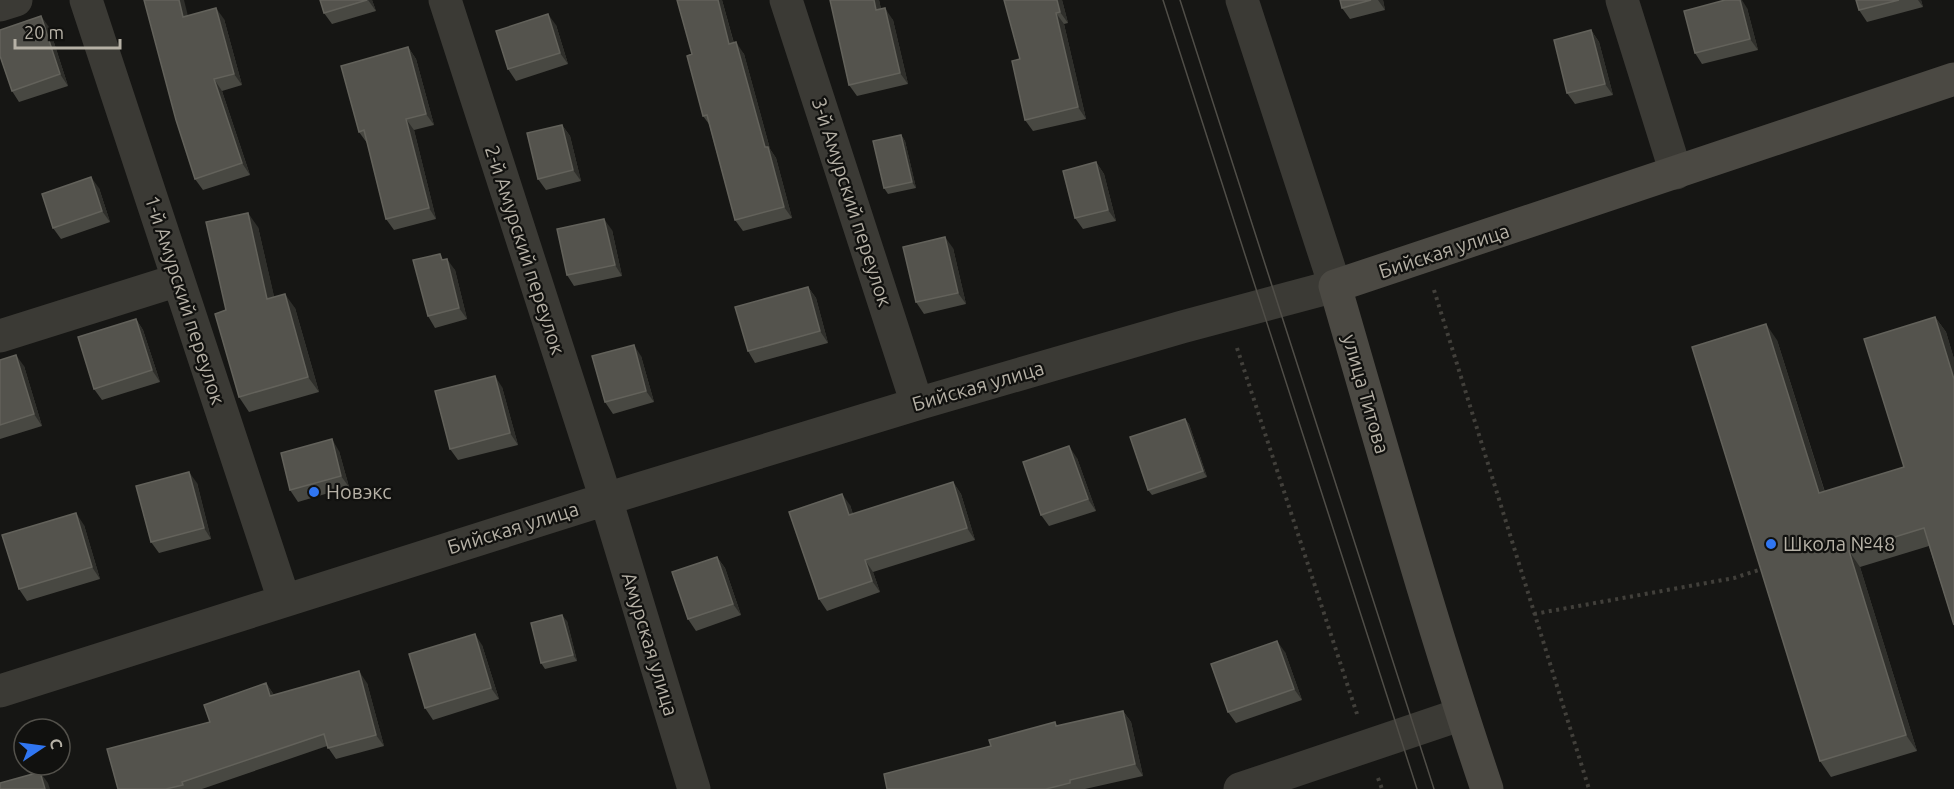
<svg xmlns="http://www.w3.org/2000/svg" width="1954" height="789" viewBox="0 0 1954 789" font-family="Ubuntu,sans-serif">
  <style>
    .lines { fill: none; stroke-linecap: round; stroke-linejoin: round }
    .path { stroke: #42403b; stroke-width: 4; stroke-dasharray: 3 4.5; stroke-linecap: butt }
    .street { stroke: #3b3a35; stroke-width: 33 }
    .secondary { stroke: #4b4943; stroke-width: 33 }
    .tram { stroke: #504e48; stroke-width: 1.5 }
    .wall { fill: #484842 }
    .shaded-wall { fill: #2f2f2b }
    .building { fill: #54534d; stroke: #63625b; stroke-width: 1.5 }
    .poi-dot { fill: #3076f2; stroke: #11110f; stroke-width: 2 }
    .labels { text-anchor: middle; stroke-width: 4.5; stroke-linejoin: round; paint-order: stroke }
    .street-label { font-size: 20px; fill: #b6b1a6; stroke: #11110f }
    .poi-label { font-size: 20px; fill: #b6b1a6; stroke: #11110f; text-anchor: start }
  </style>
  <rect width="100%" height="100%" fill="#161614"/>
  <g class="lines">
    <path class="path" d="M1434,290L1589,789
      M1237,348L1357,714
      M1534,614L1734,578L1765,568
      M1378,778L1382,789"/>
    <path class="street" d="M86,0L284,600
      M445,0L606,499L694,789
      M786,0L917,404
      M1622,0L1676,173
      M0,5L16,0
      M0,336L178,280
      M0,691L606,499L917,404L1182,327L1335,286L1242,0
      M1240,789L1462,714"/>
    <path class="secondary" d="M1487,789C1431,623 1384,454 1335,286L1954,79"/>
    <path class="tram" d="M1163,0L1417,789
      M1180,0L1434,789"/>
  </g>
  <path class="wall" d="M320,0H372L376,11L332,24L324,13Z
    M677,0H722L734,43L744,54L770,149L776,158L792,218L743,231L735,220L709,124L703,116L692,54Z
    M830,0H879L881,9L893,20L908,84L857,96L849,85Z
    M1062,0L1068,23L1064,24L1086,119L1033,131L1025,120L1020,59Z
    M1340,0H1383L1385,10L1350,19L1342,8Z
    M1856,0H1921L1923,7L1867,22L1859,10Z
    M1747,8L1758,50L1702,64L1695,53Z
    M188,16L224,19L242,85L222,91L250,175L203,190L195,179Z
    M556,25L568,64L516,81L508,69Z
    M49,27L68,86L19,102L12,91Z
    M1591,30L1599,42L1613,95L1575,104L1567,93Z
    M408,47L416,59L434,125L414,130L436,219L394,230L386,219L367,143L359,132Z
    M562,125L570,136L581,181L546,190L538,179Z
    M901,135L905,141L916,188L888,194L884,188Z
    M1096,162L1104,174L1116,221L1083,229L1075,218Z
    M99,188L110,222L61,239L53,228Z
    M258,227L274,297L295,308L319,392L249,412L239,397L226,310Z
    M612,230L622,276L574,286L567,275Z
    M953,248L966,304L924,314L916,302Z
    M444,260L455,270L467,319L435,328L428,316Z
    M808,287L816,298L828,343L755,363L748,351Z
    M1935,317L1946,332L1954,359V625L1929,546L1860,567L1917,751L1831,777L1820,761L1777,340L1825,492L1904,467Z
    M136,319L143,330L160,382L102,400L94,389Z
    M641,356L654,402L613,414L605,402Z
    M0,360L24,366L42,426L0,439Z
    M502,387L518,445L458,460L450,449Z
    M1185,419L1189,424L1207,477L1152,495L1148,490Z
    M339,451L349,487L298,502L290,490Z
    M1077,458L1096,511L1049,526L1041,515Z
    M953,482L961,494L975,540L873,572L880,592L827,611L819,599L850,505L853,514Z
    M197,483L211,539L159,553L151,542Z
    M84,525L100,579L27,601L19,589Z
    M717,557L725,568L741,615L696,631L688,619Z
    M567,621L577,661L545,669L541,663Z
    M482,645L499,699L433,720L425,708Z
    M1285,652L1302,700L1236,723L1228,712Z
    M266,683L274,695L367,683L384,746L336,759L327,746L202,789H118L210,722Z
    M1123,711L1131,722L1143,776L1085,789H887L991,746L1055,722L1057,726Z"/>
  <path class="shaded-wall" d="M179,0H184L191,28L183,17Z
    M368,0H372L376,11Z
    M718,0H722L737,55L729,44Z
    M874,0H879L884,22L876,10Z
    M1057,0H1062L1068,23L1060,12Z
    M1378,0H1383L1385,10Z
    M1740,0H1742L1747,8L1758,50L1750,39Z
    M1918,0H1921L1923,7Z
    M216,8L224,19L242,85L234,74Z
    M885,8L893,20L908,84L900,73Z
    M1056,13L1064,24L1086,119L1078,107Z
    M548,14L556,25L568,64L560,53Z
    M41,16L49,27L68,86L60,74Z
    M1591,30L1599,42L1613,95L1605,84Z
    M736,42L744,54L770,149L776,158L792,218L784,207L765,147Z
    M408,47L416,59L434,125L426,114Z
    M214,79L222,91L250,175L242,163Z
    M406,119L414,130L436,219L429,208Z
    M562,125L570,136L581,181L573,170Z
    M901,135L905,141L916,188L912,182Z
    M1096,162L1104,174L1116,221L1108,210Z
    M91,177L99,188L110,222L102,211Z
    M248,213L258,227L278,313L267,299Z
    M604,219L612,230L622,276L615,265Z
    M945,237L953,248L966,304L958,293Z
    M447,259L455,270L467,319L459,308Z
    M808,287L816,298L828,343L820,331Z
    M285,294L295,308L319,392L308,377Z
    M1935,317L1946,332L1954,359V379Z
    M136,319L143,330L160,382L152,370Z
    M1766,324L1777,340L1830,509L1819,493Z
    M634,345L641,356L654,402L646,391Z
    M16,355L24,366L42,426L34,414Z
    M495,376L502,387L518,445L510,433Z
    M1185,419L1189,424L1207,477L1203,471Z
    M332,439L339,451L349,487L341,476Z
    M1069,446L1077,458L1096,511L1088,499Z
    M189,472L197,483L211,539L204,528Z
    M953,482L961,494L975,540L967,528Z
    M842,494L850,505L857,526L849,515Z
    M76,513L84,525L100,579L92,567Z
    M1849,551L1860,567L1917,751L1906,735Z
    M717,557L725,568L741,615L733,604Z
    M865,560L873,572L880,592L872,581Z
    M562,615L567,621L577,661L573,655Z
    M475,634L482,645L499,699L491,688Z
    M1277,641L1285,652L1302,700L1294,689Z
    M359,671L367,683L384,746L376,735Z
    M266,683L274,695L270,696Z
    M1123,711L1131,722L1143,776L1135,764Z
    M40,772L48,783L50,789H45Z"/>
  <path class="building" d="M144,0H179L183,17L216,8L234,74L214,79L242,163L195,179L176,120Z
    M320,0H367L324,13Z
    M677,0H718L729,44L736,42L765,147H768L784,207L735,220L707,115L703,116L687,56L692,54Z
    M830,0H874L876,10L885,8L900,73L849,85Z
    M1004,0H1057L1060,12L1056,13L1078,107L1025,120L1012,61L1020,59Z
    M1340,0H1371L1342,8Z
    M1725,0H1740L1750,39L1695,53L1684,11Z
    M1856,0H1899L1859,10Z
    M548,14L560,53L508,69L496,31Z
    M41,16L60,74L12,91L0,56V30Z
    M1591,30L1605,84L1567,93L1554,40Z
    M408,47L426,114L406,119L429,208L386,219L364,130L359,132L341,66Z
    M562,125L573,170L538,179L527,133Z
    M901,135L912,182L884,188L873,141Z
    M1096,162L1108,210L1075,218L1063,171Z
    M91,177L102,211L53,228L42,194Z
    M248,213L267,299L285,294L308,377L239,397L215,314L226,310L206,222Z
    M604,219L615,265L567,275L557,229Z
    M945,237L958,293L916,302L903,247Z
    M440,254L442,260L447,259L459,308L428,316L413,260Z
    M808,287L820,331L748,351L735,307Z
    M1935,317L1954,379V625L1924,528L1849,551L1906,735L1820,761L1692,347L1766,324L1819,493L1904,467L1864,339Z
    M136,319L152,370L94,389L78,337Z
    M634,345L646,391L605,402L592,356Z
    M16,355L34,414L0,425V360Z
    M495,376L510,433L450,449L435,391Z
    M1185,419L1203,471L1148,490L1130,437Z
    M332,439L341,476L290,490L281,453Z
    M1069,446L1088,499L1041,515L1023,462Z
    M189,472L204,528L151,542L136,486Z
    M953,482L967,528L865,560L872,581L819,599L789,512L842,494L849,515Z
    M76,513L92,567L19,589L2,535Z
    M717,557L733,604L688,619L672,572Z
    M562,615L573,655L541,663L531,623Z
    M475,634L491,688L425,708L409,654Z
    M1277,641L1294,689L1228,712L1211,664Z
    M359,671L376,735L328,748L324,734L182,782L183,785L166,789H118L107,749L210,722L204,705L266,683L270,696Z
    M1123,711L1135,764L1070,780V783L1046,789H887L884,774L991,746L989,740L1055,722L1056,726Z
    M40,772L45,789H0V783Z"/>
  <g class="poi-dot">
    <circle cx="314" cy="492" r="6"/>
    <circle cx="1771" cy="544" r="6"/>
  </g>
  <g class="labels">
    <g class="street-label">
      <text transform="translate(852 202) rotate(72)" y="7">3-й Амурский переулок</text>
      <text transform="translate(525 250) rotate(72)" y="7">2-й Амурский переулок</text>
      <text transform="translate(1444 251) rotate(-18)" y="7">Бийская улица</text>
      <text transform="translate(185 300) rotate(72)" y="7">1-й Амурский переулок</text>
      <text transform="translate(978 386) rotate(-16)" y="7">Бийская улица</text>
      <text transform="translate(1366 394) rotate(74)" y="7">улица Титова</text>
      <text transform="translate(513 528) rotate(-17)" y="7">Бийская улица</text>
      <text transform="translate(650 644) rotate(73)" y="7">Амурская улица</text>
    </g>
    <g class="poi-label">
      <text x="326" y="499">Новэкс</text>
      <text x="1783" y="551">Школа №48</text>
    </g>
  </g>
  <g transform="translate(42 747) rotate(77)"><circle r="28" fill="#11110f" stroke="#53514b" stroke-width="1.5"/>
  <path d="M0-4.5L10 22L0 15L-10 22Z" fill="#3076f2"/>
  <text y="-9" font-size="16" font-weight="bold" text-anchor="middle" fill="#b6b1a6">С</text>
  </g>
  <path d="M15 39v9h105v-9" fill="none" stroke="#b6b1a6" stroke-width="3"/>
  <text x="24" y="39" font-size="18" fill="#b6b1a6" stroke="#11110f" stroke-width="4.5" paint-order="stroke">20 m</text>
</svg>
